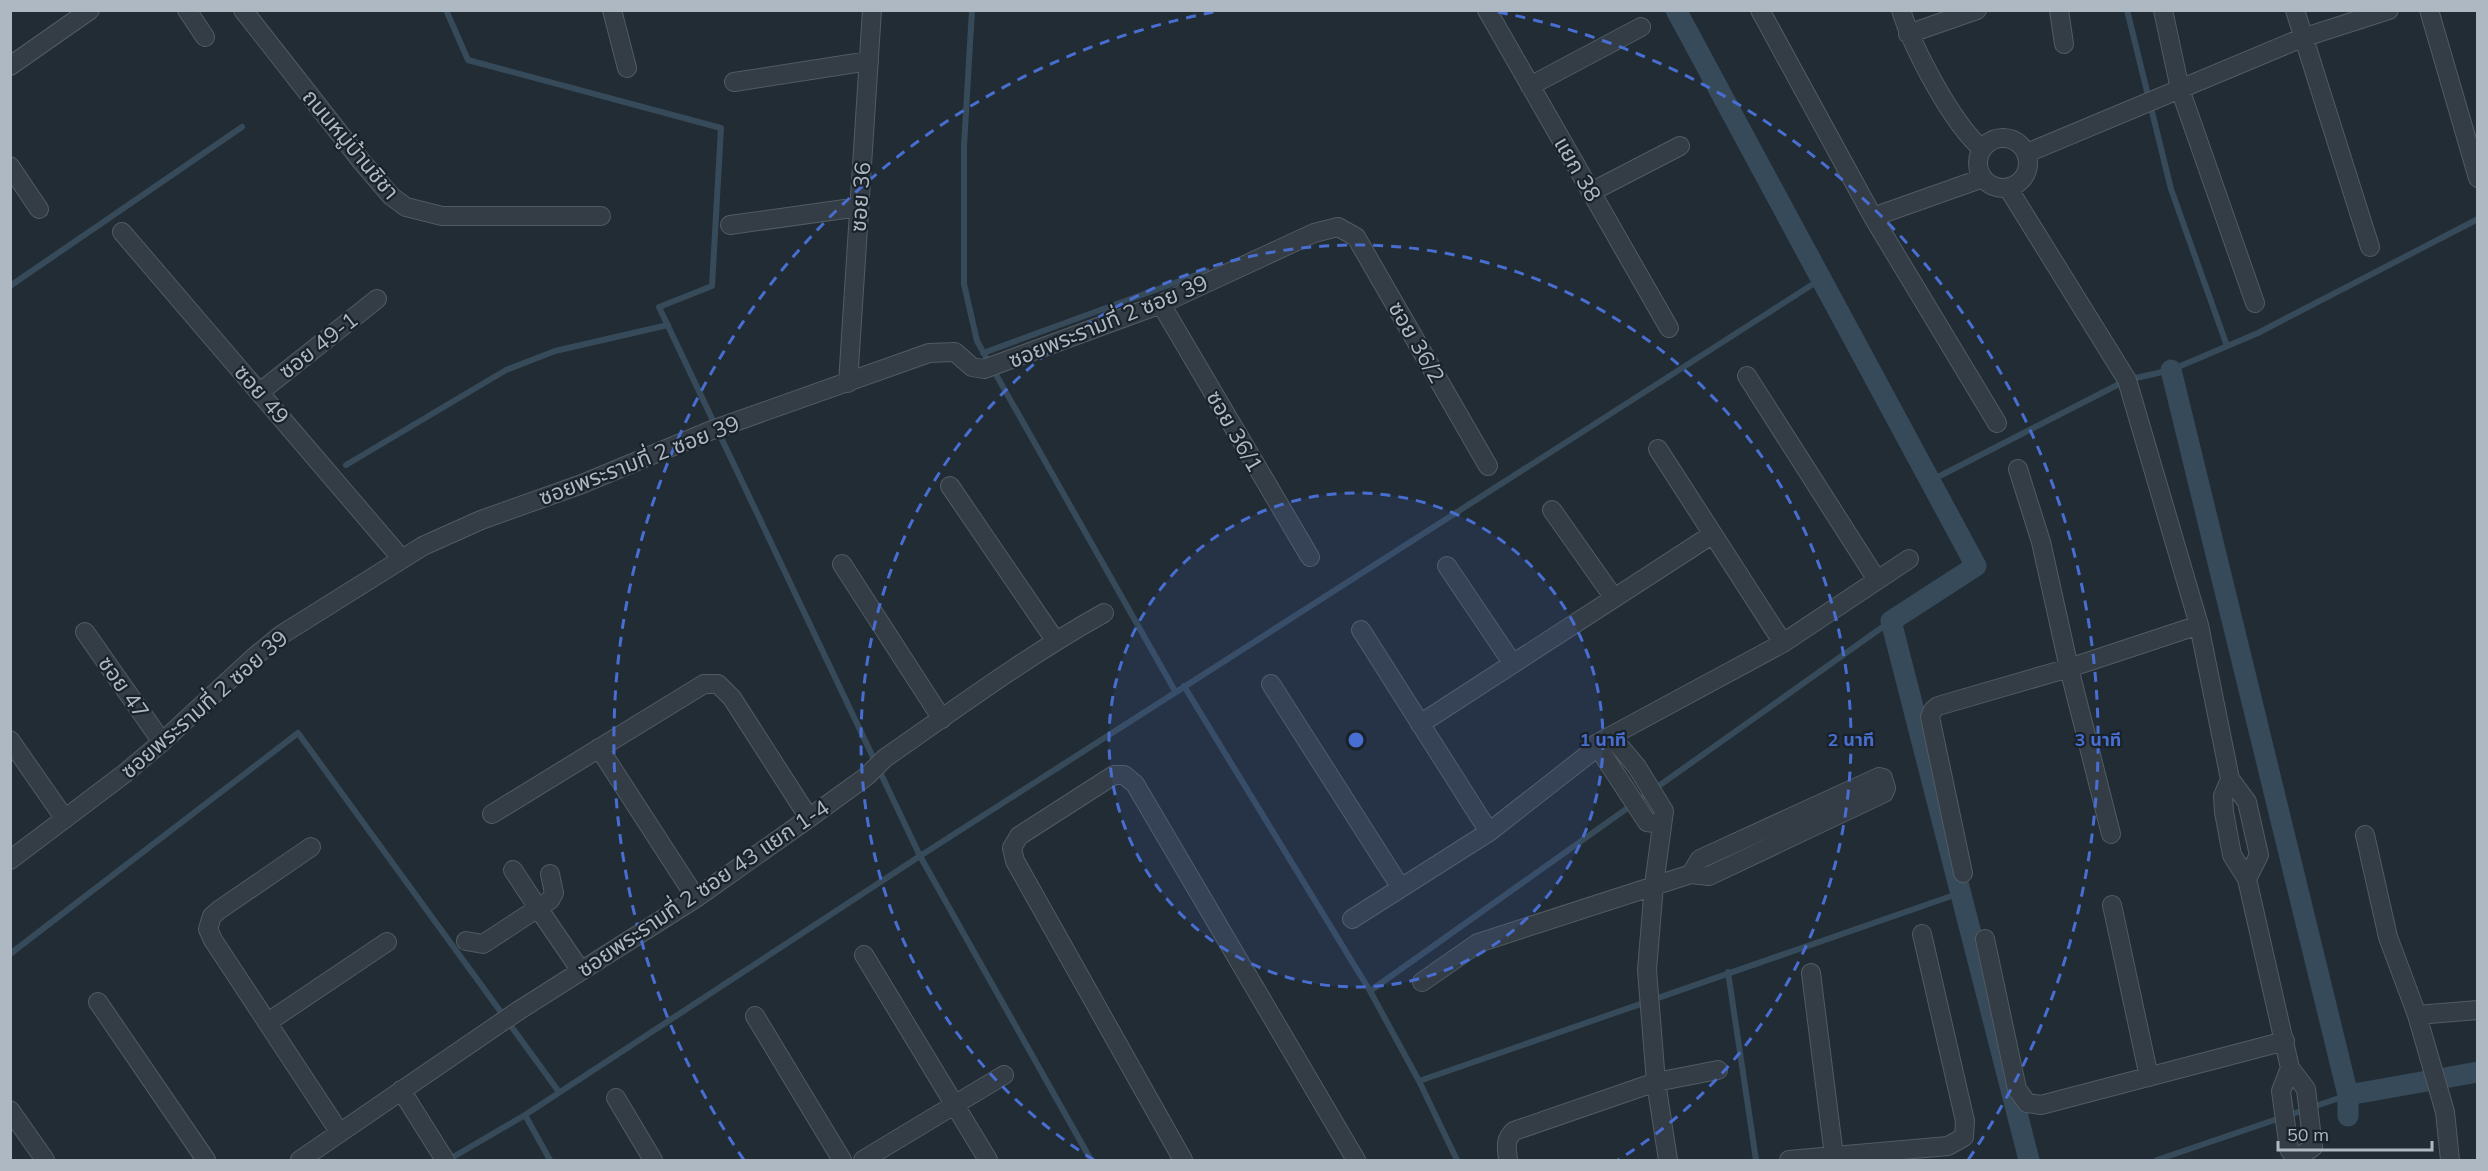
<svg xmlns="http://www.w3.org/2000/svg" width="2488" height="1171" viewBox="0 0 2488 1171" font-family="Mulish,'Noto Sans Thai',sans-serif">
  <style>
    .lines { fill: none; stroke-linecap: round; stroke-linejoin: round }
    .stream { stroke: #364a5a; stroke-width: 6 }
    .canal { stroke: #364a5a; stroke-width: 21 }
    .street-casing { stroke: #515b63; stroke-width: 20 }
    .street { stroke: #343d45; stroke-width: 18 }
    .ring { fill: none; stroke: #486ed1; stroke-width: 3; stroke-dasharray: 10 8 }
    .labels { text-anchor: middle; stroke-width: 4.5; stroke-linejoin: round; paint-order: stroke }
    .street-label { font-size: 22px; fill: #aeb8c2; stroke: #1a2229 }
    .centre { fill: #486ed1; stroke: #1a2229; stroke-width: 3 }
    .ring-label { font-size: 18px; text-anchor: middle; font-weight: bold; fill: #486ed1; stroke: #1a2229; stroke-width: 4.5; stroke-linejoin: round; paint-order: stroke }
  </style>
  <rect width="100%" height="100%" fill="#212c34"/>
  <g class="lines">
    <path class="stream" d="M446,10L468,60L721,128L712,286L659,307L920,856L1091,1160
      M972,10L964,146V284L977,341L1175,691
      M2127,10L2171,189L2227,346
      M10,286L242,127
      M983,353L1207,271
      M346,465L506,370L555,351L668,325
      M1930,481L2127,380L2171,370L2258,333L2478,219
      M1184,686L1370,991L1419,1081L1457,1160
      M10,954L298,733L559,1092
      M1728,972L1756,1160
      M1370,991L1891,621
      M1419,1081L1960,893
      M525,1115L550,1160
      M448,1160L525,1115L920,856L1821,279
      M2157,1160L2348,1095"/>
    <path class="canal" d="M1676,10L1976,566L1891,621L2029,1160
      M2171,370L2348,1095V1116
      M2348,1095L2478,1072"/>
    <defs>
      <path id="street" d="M187,10L205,37
        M243,10L362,162L391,196L406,207L442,216H601
        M612,10L627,68
        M1487,10L1669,328
        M1760,10L1873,217L1997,423
        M1901,10C1913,49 1952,123 1982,149
        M2059,10L2064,44
        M2163,10L2180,89L2255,303
        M2295,10L2370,247
        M2429,10L2478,178
        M1908,34L1977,10
        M10,66L90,10
        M734,82L869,61
        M1530,86L1641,27
        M1978 163a25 25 0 1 1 50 0a25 25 0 1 1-50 0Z
        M2027,153L2302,38L2389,10
        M10,166L39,209
        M2008,188L2127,380L2199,625L2230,779L2247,802L2259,855L2247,879
        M1591,192L1680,146
        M1873,217L1983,178
        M730,225L859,207
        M122,232L401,558
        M1161,304L1310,557
        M1747,376L1877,580
        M848,383L872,10
        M260,392L377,299
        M1658,449L1783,643
        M2018,469L2041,542L2069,668L2111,834
        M950,486L1055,640
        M1552,510L1614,598
        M842,564L942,719
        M1447,566L1513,664
        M1361,630L1489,832
        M85,632L162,742
        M1271,684L1401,888
        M1420,724L1713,534
        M1611,736L1637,767L1664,811L1654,885L1647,970L1656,1082L1668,1160
        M10,740L65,819
        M1596,744L1647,822L1661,824
        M599,748L696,898
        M2230,779L2223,796L2224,812L2232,855L2247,879L2290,1068L2306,1089L2313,1147L2296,1159
        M492,814L704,684H718L732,698L809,818
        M2365,835L2388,937L2417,1015L2445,1112L2450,1160
        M311,847L219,910L212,916L208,929L213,940L340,1133
        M10,860L124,774L162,742L253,658L281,635L423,546L481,520L582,484L712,430L929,353L955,352L972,367L984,369L1161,304L1314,233L1338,227L1356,237L1488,466
        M513,870L538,908L550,900L554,893L550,874
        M1963,873L1930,717L1933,710L1938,706L2069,668L2199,625
        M2112,905L2149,1077
        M1352,919L1489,832L1590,753L1596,744L1783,643L1909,559
        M1985,939L2017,1089L2027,1103L2041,1105L2285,1041
        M466,941L483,944L538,908L581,971
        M864,955L988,1160
        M1811,973L1834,1156
        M1422,982L1478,943L1691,874L1709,876L1884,793L1886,788L1883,778L1879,777L1700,859L1691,874
        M98,1002L206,1160
        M2417,1015L2478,1010
        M755,1016L842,1160
        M268,1022L387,942
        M2290,1068L2281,1091L2289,1149L2296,1160
        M401,1090L445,1160
        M616,1098L653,1160
        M10,1110L45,1160
        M300,1160L518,1011L696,898L809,818L867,776L885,758C957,708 1027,656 1104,613
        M863,1160L1004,1075
        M1183,1160L1015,861L1012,848L1019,836L1114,775H1124L1135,784L1356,1160
        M1508,1160C1507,1148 1504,1140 1514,1131L1656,1082L1718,1070
        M1789,1160L1948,1146L1964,1137L1965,1121L1922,934"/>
    </defs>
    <use href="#street" class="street-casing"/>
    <use href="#street" class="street"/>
  </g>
  <circle cx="1356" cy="740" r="247" fill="#486ed1" fill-opacity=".12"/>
  <g class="ring">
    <circle cx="1356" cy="740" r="247"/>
    <path d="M1094 1160A495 495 0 1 1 1618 1160"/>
    <path d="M744 1160A742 742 0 0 1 1214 12M1498 12A742 742 0 0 1 1968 1160"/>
  </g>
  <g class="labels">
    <g class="street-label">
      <text transform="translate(351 144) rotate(50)" y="8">ถนนหมู่บ้านชิชา</text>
      <text transform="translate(1578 169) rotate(60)" y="8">แยก 38</text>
      <text transform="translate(860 197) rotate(-86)" y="8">ซอย 36</text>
      <text transform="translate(1108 321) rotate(-22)" y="8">ซอยพระรามที่ 2 ซอย 39</text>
      <text transform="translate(1417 342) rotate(60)" y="8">ซอย 36/2</text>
      <text transform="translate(318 345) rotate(-38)" y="8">ซอย 49-1</text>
      <text transform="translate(262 394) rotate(49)" y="8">ซอย 49</text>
      <text transform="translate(1235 431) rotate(60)" y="8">ซอย 36/1</text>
      <text transform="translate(639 460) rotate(-21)" y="8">ซอยพระรามที่ 2 ซอย 39</text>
      <text transform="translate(124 687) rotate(55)" y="8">ซอย 47</text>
      <text transform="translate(204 704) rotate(-41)" y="8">ซอยพระรามที่ 2 ซอย 39</text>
      <text transform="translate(703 888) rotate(-34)" y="8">ซอยพระรามที่ 2 ซอย 43 แยก 1-4</text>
    </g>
  </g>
  <circle cx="1356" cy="740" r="9" class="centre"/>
  <g class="ring-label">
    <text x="1603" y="746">1 นาที</text>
    <text x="1851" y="746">2 นาที</text>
    <text x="2098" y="746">3 นาที</text>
  </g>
  <rect width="2488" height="1171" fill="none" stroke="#aeb8c2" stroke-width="24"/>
  <path d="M2278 1141v9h154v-9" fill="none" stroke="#aeb8c2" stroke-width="3"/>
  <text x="2287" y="1141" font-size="18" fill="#aeb8c2" stroke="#1a2229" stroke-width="4.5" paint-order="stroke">50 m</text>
</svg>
